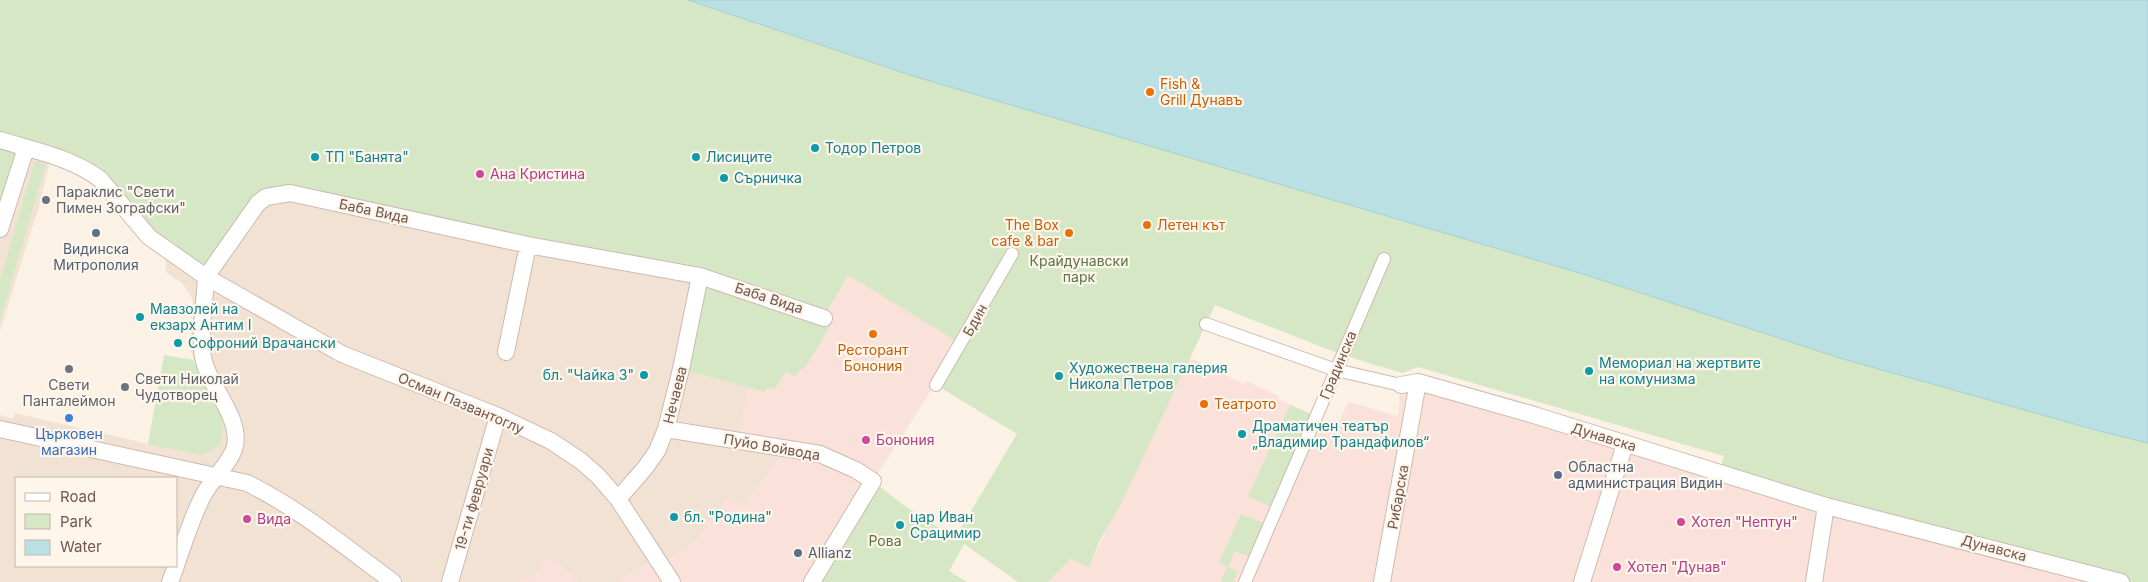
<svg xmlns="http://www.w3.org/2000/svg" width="2148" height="582" viewBox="0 0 2148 582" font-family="Inter,sans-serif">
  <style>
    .residential { fill: #f2e2d4; fill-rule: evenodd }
    .commercial { fill: #fae1d9 }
    .green { fill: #d5e7c4 }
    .water { fill: #bbe0e3; stroke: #a2d0d4 }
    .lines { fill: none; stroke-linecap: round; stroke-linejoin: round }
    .pedestrian-casing { stroke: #cebaaf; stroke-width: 14 }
    .minor-casing { stroke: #cebaaf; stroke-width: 18 }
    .pedestrian { stroke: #fff; stroke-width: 12 }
    .minor { stroke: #fff; stroke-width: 16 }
    .food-dot { fill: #e8710a; stroke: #fef5eb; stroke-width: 2 }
    .culture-dot { fill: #0f9aa8; stroke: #fef5eb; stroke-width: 2 }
    .hotel-dot { fill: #d1479c; stroke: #fef5eb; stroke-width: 2 }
    .worship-dot { fill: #6b7280; stroke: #fef5eb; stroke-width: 2 }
    .service-dot { fill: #5c6f8a; stroke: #fef5eb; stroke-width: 2 }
    .shop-dot { fill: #3f7fe0; stroke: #fef5eb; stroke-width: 2 }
    .labels { text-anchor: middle; stroke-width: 4.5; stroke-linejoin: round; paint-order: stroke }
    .food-label { font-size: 14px; fill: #c56008; stroke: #fef5eb; text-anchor: start }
    .culture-label { font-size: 14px; fill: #0d838f; stroke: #fef5eb; text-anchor: start }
    .hotel-label { font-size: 14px; fill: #b23c85; stroke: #fef5eb; text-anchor: start }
    .worship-label { font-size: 14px; fill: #5b616d; stroke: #fef5eb; text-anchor: start }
    .street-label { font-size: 14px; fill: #72564c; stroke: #fef5eb }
    .service-label { font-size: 14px; fill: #4e5e75; stroke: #fef5eb; text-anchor: start }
    .park-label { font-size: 14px; fill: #577745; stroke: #fef5eb }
    .shop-label { font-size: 14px; fill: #366cbe; stroke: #fef5eb }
  </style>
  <rect width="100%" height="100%" fill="#fbf1e5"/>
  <path class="residential" d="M26,148L51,156L39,206L0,331V229Z
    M266,197L700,276L805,310L749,387L746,402L788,447L745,504L728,497L695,542L661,565L656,556L619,582H577L564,568L515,582H0V415L13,419L15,413L148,444L198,372L190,348L194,308L192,298L183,284L166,272L165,249ZM16,478H176V566H16Z"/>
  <path class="commercial" d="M847,274L961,344L873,481L812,582H619L656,556L661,565L695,542L728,497L745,504L788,448L736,440L749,387L758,390L824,317Z
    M1190,358L1244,384L1246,381L1279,396L1278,399L1311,414L1309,419L1335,429L1349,402L1398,416L1401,385L2100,582H1048L1071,559L1089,566Z
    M544,560H551L564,568L577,582H515L533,577Z"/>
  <path class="green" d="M0,0H688L913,76L1580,273L1843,359L2103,432L2148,443V582H2121L1719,473L1724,456L1418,367L1403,373L1371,364L1327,349L1215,305L1120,506L1100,540L1089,567L1071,559L1048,582H1018L964,544L949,571L967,582H812L873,481L902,504L955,538L1017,434L936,385L961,344L848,275L824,317L831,325L804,369L801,368L795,377L786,371L774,390L768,387L765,392L681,369L700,276L266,197L206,277L165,249L112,192L26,148L0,229Z
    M35,161L46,164L0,320V280Z
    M164,355L193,360L222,419L223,427L221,442L219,446L202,455L148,444Z
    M1290,405L1311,414L1271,507L1248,496Z
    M1241,514L1265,524L1252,558L1235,551L1228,567L1238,572L1233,582H1221L1227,567L1219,563Z"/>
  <path class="water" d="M688,0H2148V443L2103,432L1843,359L1580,273L913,76Z"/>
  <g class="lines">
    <defs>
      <path id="pedestrian" d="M1206,324L1336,370L1401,385
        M936,385L1012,254
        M1245,582L1384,259"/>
      <path id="minor" d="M0,140C33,150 72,158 100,179L149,237L206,277L258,203L266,197L290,193L528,245L700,276L824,318
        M0,229L26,148
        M506,352L528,245
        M1401,385L1418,382L1534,415L1826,506L2121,582
        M0,429L247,483C300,509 345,547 393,582
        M666,429L820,454L856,470L873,481L812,582
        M618,499L645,468L657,451L666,429L681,369L700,276
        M176,565C185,541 192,516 204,494C212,479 232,461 235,446C241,416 208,386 203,357C199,334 205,301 206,277L342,354L498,416L551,441L581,461L598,476L618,499L672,582
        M170,582L176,566
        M450,582L498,416
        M1382,582L1418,382
        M1582,582L1625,444
        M1814,582L1826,506"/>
    </defs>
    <use href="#pedestrian" class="pedestrian-casing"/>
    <use href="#minor" class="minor-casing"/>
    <use href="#pedestrian" class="pedestrian"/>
    <use href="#minor" class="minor"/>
  </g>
  <g class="food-dot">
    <circle cx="1150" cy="92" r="5"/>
    <circle cx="1147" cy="225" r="5"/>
    <circle cx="1069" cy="233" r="5"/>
    <circle cx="873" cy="334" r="5"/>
    <circle cx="1204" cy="404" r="5"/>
  </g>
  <g class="culture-dot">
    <circle cx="815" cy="148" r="5"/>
    <circle cx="315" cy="157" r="5"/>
    <circle cx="696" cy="157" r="5"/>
    <circle cx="724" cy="178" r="5"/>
    <circle cx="140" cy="317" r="5"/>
    <circle cx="178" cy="343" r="5"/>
    <circle cx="1589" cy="371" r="5"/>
    <circle cx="644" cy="375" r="5"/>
    <circle cx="1059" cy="376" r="5"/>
    <circle cx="1242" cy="434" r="5"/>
    <circle cx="674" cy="517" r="5"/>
    <circle cx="900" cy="525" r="5"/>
  </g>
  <g class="hotel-dot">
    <circle cx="480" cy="174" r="5"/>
    <circle cx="866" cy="440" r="5"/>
    <circle cx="247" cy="519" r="5"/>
    <circle cx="1681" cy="522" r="5"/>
    <circle cx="1617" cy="567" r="5"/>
  </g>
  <g class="worship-dot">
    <circle cx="46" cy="200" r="5"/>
    <circle cx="69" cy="369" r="5"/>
    <circle cx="125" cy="387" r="5"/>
  </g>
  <g class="service-dot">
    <circle cx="96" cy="233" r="5"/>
    <circle cx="1558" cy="475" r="5"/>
    <circle cx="798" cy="553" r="5"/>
  </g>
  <circle class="shop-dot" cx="69" cy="418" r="5"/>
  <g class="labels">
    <g class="food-label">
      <text x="1160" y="89">Fish &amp;<tspan x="1160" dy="16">Grill Дунавъ</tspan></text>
      <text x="1059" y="230" text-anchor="end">The Box<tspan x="1059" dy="16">cafe &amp; bar</tspan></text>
      <text x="1157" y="230">Летен кът</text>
      <text x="873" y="355" text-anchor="middle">Ресторант<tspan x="873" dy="16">Бонония</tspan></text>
      <text x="1214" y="409">Театрото</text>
    </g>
    <g class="culture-label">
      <text x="825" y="153">Тодор Петров</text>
      <text x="325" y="162">ТП "Банята"</text>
      <text x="706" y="162">Лисиците</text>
      <text x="734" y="183">Сърничка</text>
      <text x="150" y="314">Мавзолей на<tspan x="150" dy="16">екзарх Антим I</tspan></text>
      <text x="188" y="348">Софроний Врачански</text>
      <text x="1599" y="368">Мемориал на жертвите<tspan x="1599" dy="16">на комунизма</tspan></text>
      <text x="1069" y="373">Художествена галерия<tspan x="1069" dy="16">Никола Петров</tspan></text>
      <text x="634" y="380" text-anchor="end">бл. "Чайка 3"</text>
      <text x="1252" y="431">Драматичен театър<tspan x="1252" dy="16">„Владимир Трандафилов“</tspan></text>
      <text x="684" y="522">бл. "Родина"</text>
      <text x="910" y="522">цар Иван<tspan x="910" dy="16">Срацимир</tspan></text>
    </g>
    <g class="hotel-label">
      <text x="490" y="179">Ана Кристина</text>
      <text x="876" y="445">Бонония</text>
      <text x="257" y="524">Вида</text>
      <text x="1691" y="527">Хотел "Нептун"</text>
      <text x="1627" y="572">Хотел "Дунав"</text>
    </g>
    <g class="worship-label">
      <text x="56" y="197">Параклис "Свети<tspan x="56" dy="16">Пимен Зографски"</tspan></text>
      <text x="135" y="384">Свети Николай<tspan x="135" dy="16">Чудотворец</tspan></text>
      <text x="69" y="390" text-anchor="middle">Свети<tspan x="69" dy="16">Панталеймон</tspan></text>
    </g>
    <g class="street-label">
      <text transform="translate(374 211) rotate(12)" y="5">Баба Вида</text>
      <text transform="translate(769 298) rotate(18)" y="5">Баба Вида</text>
      <text transform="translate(975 320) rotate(-61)" y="5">Бдин</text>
      <text transform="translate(1338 365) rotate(-67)" y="5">Градинска</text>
      <text transform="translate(675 395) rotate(-76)" y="5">Нечаева</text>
      <text transform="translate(461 403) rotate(23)" y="5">Осман Пазвантоглу</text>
      <text transform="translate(1604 437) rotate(17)" y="5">Дунавска</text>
      <text transform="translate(772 447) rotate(10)" y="5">Пуйо Войвода</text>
      <text transform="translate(1398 497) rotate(-80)" y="5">Рибарска</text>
      <text transform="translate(474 499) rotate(-74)" y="5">19-ти февруари</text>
      <text transform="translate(1994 548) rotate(15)" y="5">Дунавска</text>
    </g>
    <g class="service-label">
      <text x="96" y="254" text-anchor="middle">Видинска<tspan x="96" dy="16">Митрополия</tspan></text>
      <text x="1568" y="472">Областна<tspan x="1568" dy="16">администрация Видин</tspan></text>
      <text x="808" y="558">Allianz</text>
    </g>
    <g class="park-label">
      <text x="1079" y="266">Крайдунавски<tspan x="1079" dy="16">парк</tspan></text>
      <text x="885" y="546">Рова</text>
    </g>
    <g class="shop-label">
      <text x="69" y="439">Църковен<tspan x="69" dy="16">магазин</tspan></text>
    </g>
  </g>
  <rect x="15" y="477" width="162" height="90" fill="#fef5eb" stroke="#c6b5ab"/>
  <rect x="25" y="493" width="25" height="8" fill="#ffffff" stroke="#c6b5ab"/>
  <text x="60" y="502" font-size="15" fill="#72564c">Road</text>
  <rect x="25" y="514" width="25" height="15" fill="#d5e7c4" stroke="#c6b5ab"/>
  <text x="60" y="527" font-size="15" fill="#72564c">Park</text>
  <rect x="25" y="540" width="25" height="15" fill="#bbe0e3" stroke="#c6b5ab"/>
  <text x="60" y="552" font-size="15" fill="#72564c">Water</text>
</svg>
